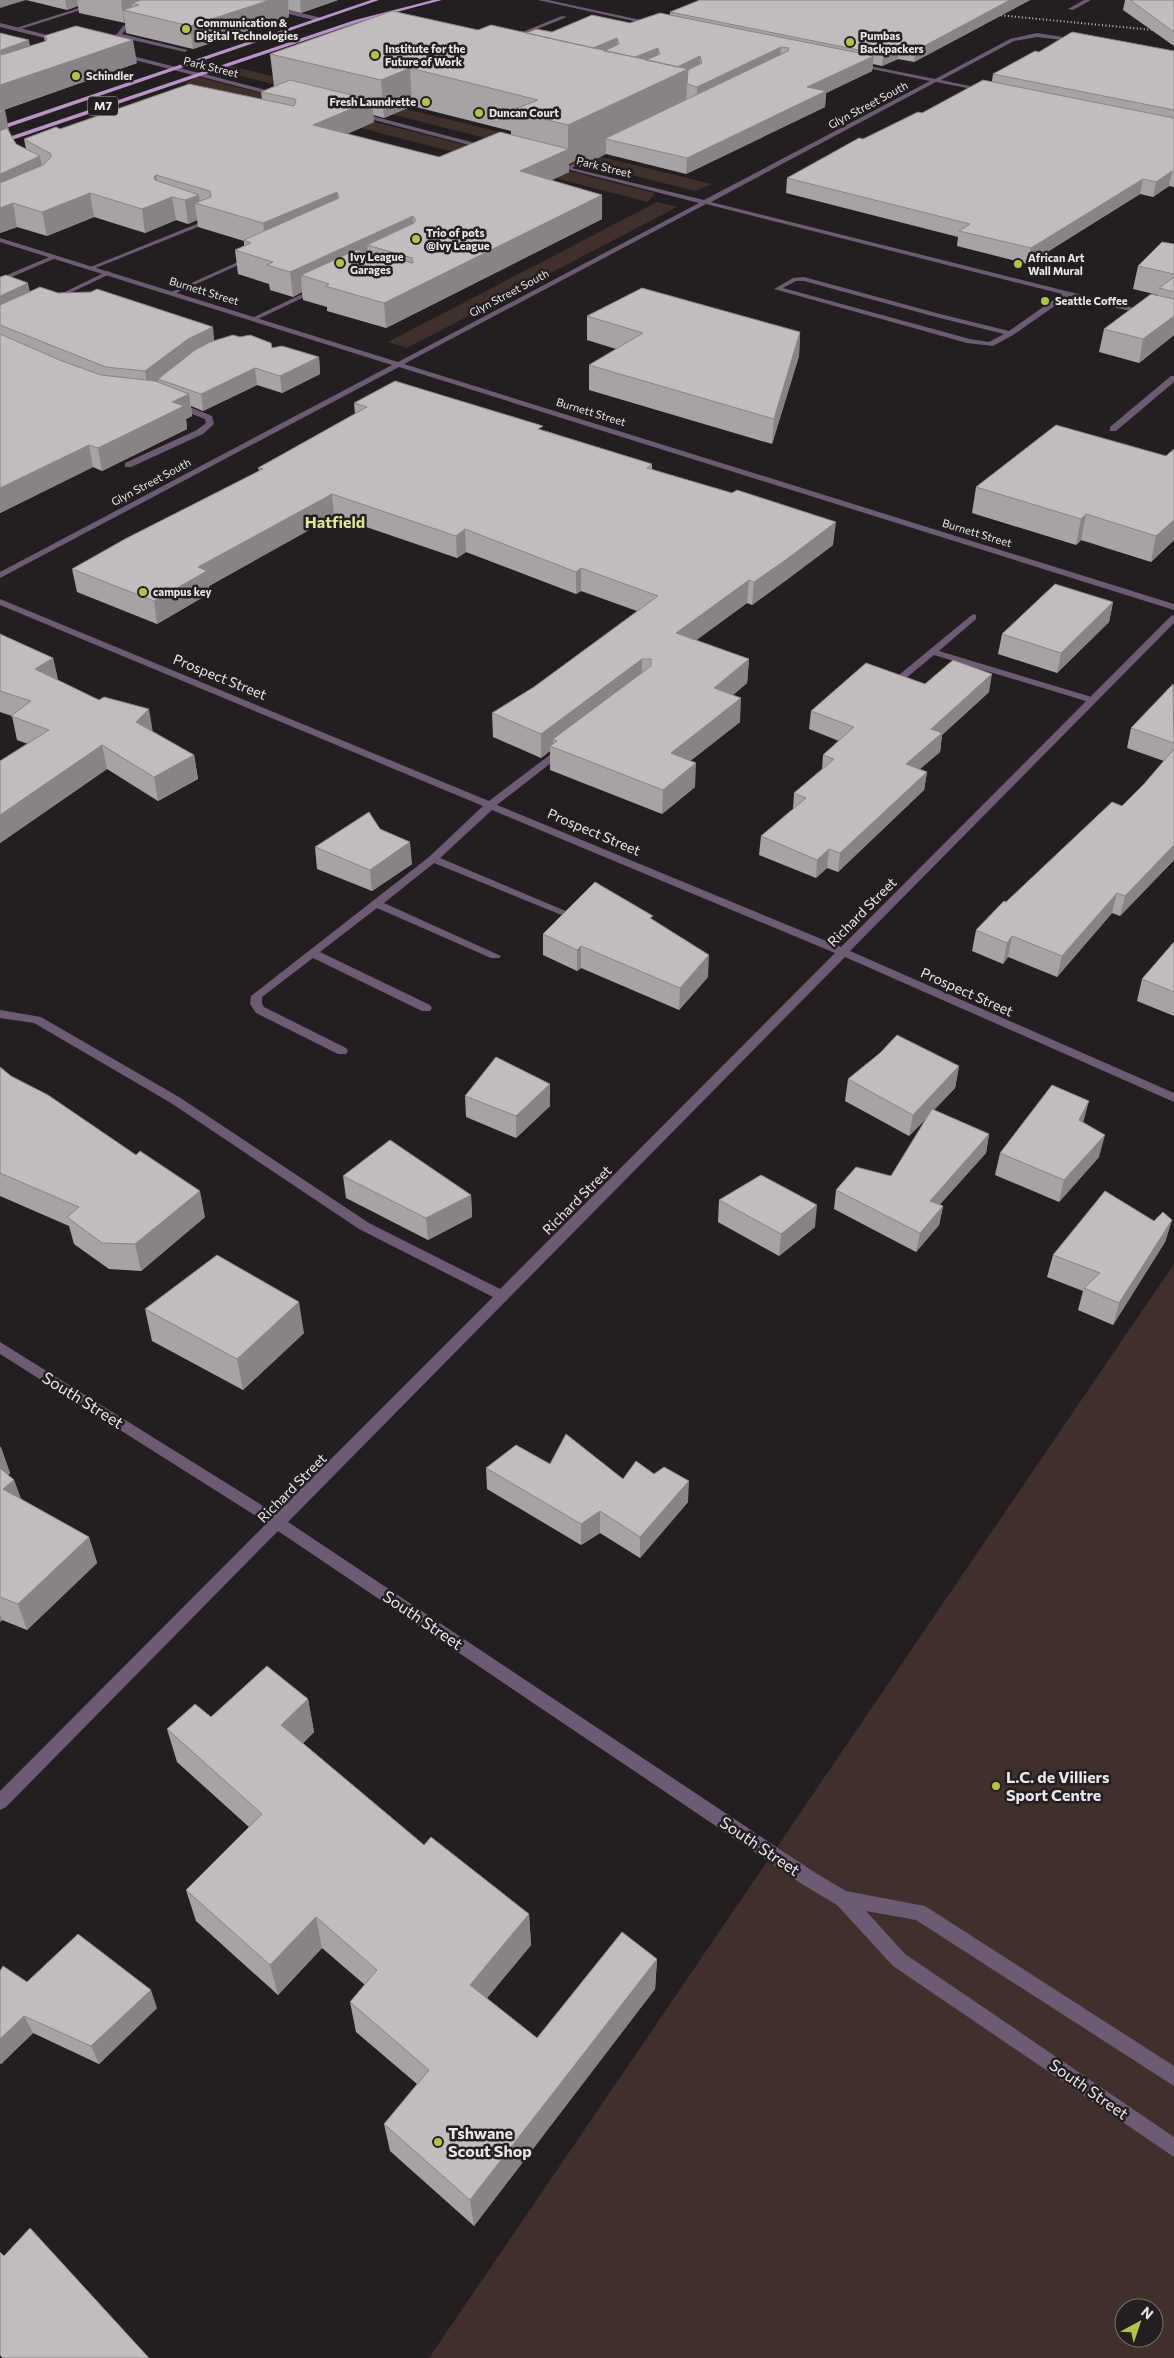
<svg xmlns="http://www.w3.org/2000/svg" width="1174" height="2358" viewBox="0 0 1174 2358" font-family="Commissioner,sans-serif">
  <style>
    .green { fill: #40302b; fill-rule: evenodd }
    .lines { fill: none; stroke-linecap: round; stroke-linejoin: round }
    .service { fill: #6d5a73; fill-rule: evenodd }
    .minor { fill: #6d5a73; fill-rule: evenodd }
    .tertiary { fill: #6d5a73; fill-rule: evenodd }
    .primary { fill: #ba93c7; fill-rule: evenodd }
    .rail { stroke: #c5c2c4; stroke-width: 2; stroke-dasharray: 1 2.5; stroke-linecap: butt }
    .wall { fill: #a7a2a3; fill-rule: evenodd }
    .shaded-wall { fill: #888484 }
    .building { fill: #c2bcbd; stroke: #888484 }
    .poi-dot { fill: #b6c149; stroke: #231f21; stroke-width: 2 }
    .labels { text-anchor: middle; stroke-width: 5; stroke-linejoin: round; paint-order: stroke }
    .far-poi-label { font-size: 11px; font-weight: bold; fill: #eae7e9; stroke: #231f21; text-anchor: start }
    .far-street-label { font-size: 11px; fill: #eae7e9; stroke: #231f21 }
    .shield { fill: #231f21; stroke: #aeabad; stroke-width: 1 }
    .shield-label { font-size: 12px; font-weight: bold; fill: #eae7e9 }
    .street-label { font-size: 14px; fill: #eae7e9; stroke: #231f21 }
    .far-district-label { font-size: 16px; font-weight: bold; fill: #dde79a; stroke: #231f21 }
    .near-street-label { font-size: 16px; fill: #eae7e9; stroke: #231f21 }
    .near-poi-label { font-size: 16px; font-weight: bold; fill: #eae7e9; stroke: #231f21; text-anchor: start }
  </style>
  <rect width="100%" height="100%" fill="#231f21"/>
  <path class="green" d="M231,66L712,184L695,191L217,70Z
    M197,77L655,193L648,202L186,83Z
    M657,202L677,207L407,348L388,342Z
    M1174,1264V2358H429ZM1124,2308H1154V2338H1124Z"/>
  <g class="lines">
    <path class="service" d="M1084,0H1091L1073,10L1068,9Z
      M82,7L87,8L18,30L13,29Z
      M274,7L318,17L321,19L318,21L272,10Z
      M562,16L567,17L510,40L505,39Z
      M140,19L142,22L127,28L122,34L188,50L185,52L119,37L102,43L99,41L117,34L123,26Z
      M592,154L597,155L570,169L565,168Z
      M206,215H210L213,219L208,223L93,269L88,268L204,221L207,219Z
      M54,255L57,257L56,258L0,282V278Z
      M249,257L254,258L174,294L169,293Z
      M108,271L111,273L110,274L53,301L48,300Z
      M317,287L319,288V290L256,320L250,319Z
      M1171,376H1174V382L1116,431H1110V427Z
      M174,403H180L212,416L214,424L203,434L131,467H125V463L197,430L206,423L205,419L174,407Z
      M973,614L976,615V619L939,651L1095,698V702H1089L934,655L900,683H894V679Z"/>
    <path class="minor" d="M538,0H548L659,24L656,26Z
      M1037,33L1081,40L1078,42L1037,37L1014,41L941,80L988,90V92L936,82L711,202L1174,318V322L1069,296L1013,335L993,346L967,343L774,289L793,278L804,277L940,314L1009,331L1062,294L706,204L404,364L1174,604V610L399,367L0,578V572L392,365L0,242V238L398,362L699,203L551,165V163L704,200L930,81L857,66L855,63L935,79L1010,39ZM796,281H804L936,317L1004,334L989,342L970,339L783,288Z
      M197,72L281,94L282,95L279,97L195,75Z
      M357,112L490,147L491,148L488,150L355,115Z
      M0,599L489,801L559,748H565V752L497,805L841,947L1171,616L1174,615V623L850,951L1174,1093V1102L845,957L288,1522L814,1872L846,1891L925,1906L1174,2066V2086L916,1920L866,1911L905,1954L1174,2137V2157L893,1966L837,1905L802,1884L278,1531L6,1807L0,1810V1791L267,1523L0,1354V1342L276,1514L493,1297L359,1229L171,1103L34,1023L0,1018V1010L41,1017L179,1097L369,1223L500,1289L835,953L492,810L440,858L568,912L563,915L559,914L434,863L384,903L501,956L499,958H491L377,908L320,952L430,1005L432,1008L430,1011H422L313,958L262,997V1004L264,1007L346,1048L348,1051L346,1054H338L256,1013L250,1004L251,996L429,857L483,806L0,605Z"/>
    <path class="tertiary" d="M0,23L63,39L64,40L61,42L0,27Z
      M121,53L199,73L200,74L197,76L119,56Z"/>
    <path class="primary" d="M371,0H379L0,130V126Z
      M433,0H442L359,22L0,144V140L355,20Z"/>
    <path class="rail" d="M987,14L1174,32"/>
  </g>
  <path class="wall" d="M0,0H338L301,13L289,10V17L193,49L126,33L125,23L79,13L78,6L67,10L26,0Z
    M700,0H1030L914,62L898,59L882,66L873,64L872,71L826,93L825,107L686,174L606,154L579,167V159L569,164V172L551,180L602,195V219L386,328L327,311V307L303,300L302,292L293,297L270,290L269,284L238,274L235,250L244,246V241L198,227L197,220L188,224L176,220L145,233L94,217L47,236L17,227L0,233V33L30,46L45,42L44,36L137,63L4,110L9,132L16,144L26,149L24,139L60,129L262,99L261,92L274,86L270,54L478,30L526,33L552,32L630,23L670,15V12ZM412,106L511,131V134L439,157L347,134L374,122L373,115L384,118Z
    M1125,0H1174V46L1123,10Z
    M1174,51V187L1169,186L1153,197L1140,194L1028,264L957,246L958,237L786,193L787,178L863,139L922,113L992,81L993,74L1039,52Z
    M1174,244V335L1139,363L1099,352L1104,329L1158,295L1133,289L1138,266Z
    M0,277L30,291L58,293L214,341L272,348L319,357L320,374L282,393L257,385L203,411L191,406L192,416L186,419L187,429L102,471L93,467L0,513Z
    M587,316L800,332L799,356L772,444L589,390V365L616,349L587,340Z
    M354,403L543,430L652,464V469L833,545L785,581L752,605L747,603L696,640L749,659L747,683L733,695L740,722L690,761L695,787L662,814L550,770V751L541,758L493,737L492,713L534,687L637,611L581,591L576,594L466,552L457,558L334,516L209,586L210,593L157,624L77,592L72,569L259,471L258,468L355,414Z
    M1174,449V540L1151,562L1081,540L1076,545L972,513L976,487L1166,456Z
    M1113,602L1109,622L1057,673L998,654L1002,634Z
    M0,634L53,658L58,680L194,755L198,779L158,801L107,769L0,843V761L28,744L17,740L12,716L0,712Z
    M925,684L989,692L942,735L940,752L919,769L927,772L924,790L838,872L827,868L816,878L759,855L761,836L793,809L794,793L822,770L823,755L839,741L809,729L811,711Z
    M1174,685V860L1120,916L1112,913L1057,977L1008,957L1003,964L972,951L976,930L1006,902L1122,806L1144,784L1164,761L1127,748L1131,728Z
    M315,847L412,864L372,891L317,869Z
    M653,920L708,977L679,1010L581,968L577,971L543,955V934Z
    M1174,942V1016L1137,1001L1142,979Z
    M959,1066L955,1088L934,1110L989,1134L986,1153L940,1204L943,1206L939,1225L916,1252L834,1209L836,1190L891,1176L926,1119L909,1136L845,1101L848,1079Z
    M0,1067L11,1076L205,1217L141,1271L109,1269L74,1244L69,1226L0,1196Z
    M550,1084V1106L516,1138L466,1117L465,1096Z
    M1083,1123L1099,1157L1059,1202L995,1175L1000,1153Z
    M343,1176L471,1195L472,1217L428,1240L346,1198Z
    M719,1200L815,1227L779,1256L718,1222Z
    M1172,1220L1165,1242L1113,1325L1078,1310L1083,1291L1047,1277L1053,1255L1154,1221Z
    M145,1309L304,1333L243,1390L152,1341Z
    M0,1446L10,1473L8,1475L14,1480L21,1499L89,1537L97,1563L27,1630L2,1620L0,1622Z
    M550,1464L623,1479L688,1502L640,1558L600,1533L581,1545L487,1489L486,1468Z
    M308,1699L314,1732L303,1743L424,1845L529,1914L531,1945L487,1998L537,2038L657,1959L655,1989L474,2226L390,2151L384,2124L417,2084L356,2032L350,2002L365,1985L322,1948L278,1995L196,1921L186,1890L249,1827L177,1762L167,1729L211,1717Z
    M0,1971L27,1982L157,2008L99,2064L33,2033L1,2064L0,2063Z"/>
  <path class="shaded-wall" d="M0,0H26L0,8Z
    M65,0H77L78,6L67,10Z
    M123,0H190L139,5L132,3L133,13L123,10L125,23H124L121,1Z
    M270,0H288L289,17L193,49L190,26Z
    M300,0H338L301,13Z
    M1010,0H1030L914,62L915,51Z
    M617,38V52L570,58Z
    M29,40L33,64L0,55L1,50Z
    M133,40L137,63L0,111V85Z
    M781,47L780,61L697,102V87Z
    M899,47L898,59L882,66L883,55Z
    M658,48V62L611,67Z
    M700,56V71L687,77L686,107L606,139V154L579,167V159L569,164V172L521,195L520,171L568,149V125L654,77Z
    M874,56L872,71L826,93L825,107L686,174L687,158L807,87Z
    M410,68L412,106L384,118L381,80Z
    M372,100L374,122L315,148L313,125Z
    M5,110L10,135L0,138V112Z
    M40,156L44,179L0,200V174Z
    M1172,171L1169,186L1153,197L1156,182Z
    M156,175L160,198L154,177Z
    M1143,179L1140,194L1028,264L1031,248Z
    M337,192L339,215L266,247L263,223Z
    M90,193L94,217L47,236L42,212Z
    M199,195L200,205L195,203L197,220L188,224L185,200Z
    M602,195V219L386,328L384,303Z
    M172,197L176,220L145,233L142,209Z
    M13,203L17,227L0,233V208Z
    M413,216L414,240L367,245L369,262L301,275L302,292L293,297L290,272Z
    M28,283L32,303L0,319V296Z
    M1174,316V335L1139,363L1143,339Z
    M213,327L215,348L158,379L159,385L148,393L145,371L188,339Z
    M800,332L799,356L772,444L774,419Z
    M319,357L320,374L282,393L280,376Z
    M255,368L257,385L203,411L201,394Z
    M189,394L192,416L186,419L187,429L102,471L98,448L172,402Z
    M89,445L93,467L0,513V488Z
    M332,494L334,516L209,586L210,593L157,624L154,601L198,567Z
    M1086,514L1081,540L1076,545L1081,519Z
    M1174,520V540L1151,562L1156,536Z
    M836,522L833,545L785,581L752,605L754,582Z
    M465,529L466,552L457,558L456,536Z
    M581,568V591L576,594V572Z
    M749,580L747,603L675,656L676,633Z
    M1113,602L1109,622L1057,673L1061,653Z
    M53,658L58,681L35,669Z
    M642,659V682L557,741L553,739V748L550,746V751L541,758V734Z
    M749,659L747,683L713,711L714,688Z
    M992,674L989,692L942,735L940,752L904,783L906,764L931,729Z
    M741,698L740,722L670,777L671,753Z
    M149,709L153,733L136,722Z
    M102,745L107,769L0,843V815Z
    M194,755L198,779L158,801L154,777Z
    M696,763L695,787L662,814L663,790Z
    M927,772L924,790L838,872L840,853Z
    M410,842L412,864L372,891L370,870Z
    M1174,845V860L1120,916L1125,896Z
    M829,849L827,868L816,878L817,860Z
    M1117,893L1112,913L1057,977L1062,956Z
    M1012,936L1008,957L1003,964L1007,943Z
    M581,946V968L577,971V950Z
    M709,955L708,977L679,1010L680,988Z
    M959,1066L955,1088L909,1136L913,1115Z
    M550,1084V1106L516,1138V1116Z
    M1089,1101L1083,1123L1079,1120Z
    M989,1134L986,1153L926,1220L930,1201Z
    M1105,1135L1099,1157L1059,1202L1064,1180Z
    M200,1191L205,1217L141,1271L135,1244Z
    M471,1195L472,1217L428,1240L426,1218Z
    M817,1205L815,1227L779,1256L781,1234Z
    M943,1206L939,1225L916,1252L920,1233Z
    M1172,1220L1165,1242L1113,1325L1119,1303Z
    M299,1302L304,1333L243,1390L237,1359Z
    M1,1447L10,1473L0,1485V1448Z
    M14,1480L23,1506L3,1489Z
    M689,1481L688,1502L640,1558V1537Z
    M600,1511V1533L581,1545V1524Z
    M89,1537L97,1563L27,1630L18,1604Z
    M0,1614L2,1620L0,1622Z
    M308,1699L314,1732L288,1758L281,1725Z
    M529,1914L531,1945L473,2015L470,1985Z
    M316,1917L322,1948L278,1995L270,1965Z
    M657,1959L655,1989L474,2226L470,2200Z
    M151,1990L157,2008L99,2064L91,2046Z
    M24,2016L33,2033L1,2064L0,2062V2039Z"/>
  <path class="building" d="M141,0H270L190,26L123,10L139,5L132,3Z
    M700,0H1010L915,51L899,47L883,55L670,12Z
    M1130,0H1174V32Z
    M392,11L478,30L491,25L688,69L568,125L510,111L538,100L410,68L381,80L270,54Z
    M660,13L874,56L807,87L826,91L687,158L606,139L579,151L788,51L789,48L781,47L697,87L687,84L688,70L702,63L700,56L677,67L646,60L660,54L658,48L635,57L604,51L619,44L617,38L593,48L526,33L536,29L552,32L592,15L630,23Z
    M76,26L133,40L0,85V54L2,55L46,41L47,38L44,36Z
    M1072,32L1174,51V110L993,74L1035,51L1039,52Z
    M0,33L29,40L1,50L0,52Z
    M290,80L372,100L313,125L439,157L500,132L569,149L520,171L602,195L384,303L325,286L329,284L301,275L356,250L413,263L412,258L367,245L414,223L416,220L413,216L290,272L267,265L273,262L235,250L251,243L244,240L339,198L337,192L263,223L195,203L211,197L210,191L156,175L154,177L155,180L199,195L185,200L172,197L142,209L90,193L42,212L13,203L0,208V183L43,165L51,157V154L24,139L56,127L60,129L189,84L294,106L296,102L295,99L261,92Z
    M983,80L1174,118V172L1172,171L1156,182L1143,179L1031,248L959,231L970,224L787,178L859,138L863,139L918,112L922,113Z
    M7,128L16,144L40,156L0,174V131Z
    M1162,242L1174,244V274L1138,266Z
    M6,275L28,283L0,296V277Z
    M1174,277V292L1159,288Z
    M40,287L58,293L91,292L97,289L213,327L188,339L145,371L106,367L0,325V305Z
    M642,288L800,332L774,419L589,365L643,333L587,316Z
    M1151,294L1174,299V316L1143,339L1104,329Z
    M0,334L62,361L101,375L155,381L189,394L172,402L184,406L98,448L89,445L0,488Z
    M233,335L240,337L250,335L271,343L272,348L282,346L319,357L280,376L255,368L201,394L158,379L195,350L210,342Z
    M395,381L543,426L538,429L652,464L647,468L732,493L737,490L836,522L787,559L754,582L749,580L676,633L749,659L714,688L741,698L671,753L696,763L663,790L550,746L557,741L553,739L651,666V659H642L541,734L492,713L534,687L658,596L581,568L576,572L465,529L456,536L332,494L198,567L207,571L154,601L72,569L125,539L263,469L258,468L367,407L354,403Z
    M1056,425L1166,456L1174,449V520L1156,536L1086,514L1081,519L976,487Z
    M1055,584L1113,602L1061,653L1002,634Z
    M0,634L53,658L35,669L99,700L104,697L149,709L136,722L194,755L154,777L102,745L0,815V761L49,730L11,716L31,701L0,691Z
    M953,660L992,674L931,729L942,733L906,764L927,772L840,853L829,849L817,860L761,836L806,798L794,793L834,759L823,755L854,727L811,711L866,663L925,684Z
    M1173,684L1174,743L1131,728Z
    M1174,749V845L1125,896L1117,893L1062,956L1012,936L1007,943L976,930L1004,901L1006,902L1112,802L1122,806L1144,784Z
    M369,812L380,829L410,842L370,870L315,847Z
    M595,882L653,916L650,918L709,955L680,988L581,946L577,950L543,934Z
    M1174,942V992L1142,979Z
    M897,1035L959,1066L913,1115L848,1079L880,1053Z
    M496,1057L550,1084L516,1116L465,1096Z
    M0,1067L11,1076L48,1095L136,1155L140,1151L200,1191L135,1244L102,1243L67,1217L79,1207L0,1173Z
    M1052,1085L1089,1101L1079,1120L1105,1135L1064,1180L1000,1153Z
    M932,1109L989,1134L930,1201L943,1206L920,1233L836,1190L856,1167L891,1176Z
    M390,1140L471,1195L426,1218L343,1176Z
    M761,1175L817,1205L781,1234L719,1200Z
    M1105,1191L1154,1221L1163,1212L1172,1220L1119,1303L1084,1288L1100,1273L1053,1255Z
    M217,1255L299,1302L237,1359L145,1309Z
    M566,1434L623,1479L636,1461L654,1474L664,1467L689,1481L640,1537L600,1511L581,1524L486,1468L516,1445L550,1464Z
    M0,1468L14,1480L3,1489L89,1537L18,1604L0,1597Z
    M267,1666L308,1699L281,1725L424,1845L431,1837L529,1914L470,1985L537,2038L622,1932L657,1959L470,2200L384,2124L429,2070L350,2002L377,1970L316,1917L270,1965L186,1890L262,1814L167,1729L195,1704L211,1717Z
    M78,1934L151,1990L91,2046L24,2016L0,2039V1971L3,1966L27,1982Z
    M30,2228L149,2358H3L0,2355V2252L4,2256Z"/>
  <g class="poi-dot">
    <circle cx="186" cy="29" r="5"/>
    <circle cx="850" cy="42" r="5"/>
    <circle cx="375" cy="55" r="5"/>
    <circle cx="76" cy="76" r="5"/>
    <circle cx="426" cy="102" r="5"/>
    <circle cx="479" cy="113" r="5"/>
    <circle cx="416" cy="239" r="5"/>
    <circle cx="340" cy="263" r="5"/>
    <circle cx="1018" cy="264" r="5"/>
    <circle cx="1045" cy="301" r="5"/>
    <circle cx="143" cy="592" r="5"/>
    <circle cx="996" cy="1786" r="5"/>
    <circle cx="438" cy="2142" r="5"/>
  </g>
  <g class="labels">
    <g class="far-poi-label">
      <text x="196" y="27">Communication &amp;<tspan x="196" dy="13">Digital Technologies</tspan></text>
      <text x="860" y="40">Pumbas<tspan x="860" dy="13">Backpackers</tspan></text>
      <text x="385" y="53">Institute for the<tspan x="385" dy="13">Future of Work</tspan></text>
      <text x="86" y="80">Schindler</text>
      <text x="416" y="106" text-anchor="end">Fresh Laundrette</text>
      <text x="489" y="117">Duncan Court</text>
      <text x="426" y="237">Trio of pots<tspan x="426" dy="13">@Ivy League</tspan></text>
      <text x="350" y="261">Ivy League<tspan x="350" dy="13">Garages</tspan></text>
      <text x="1028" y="262">African Art<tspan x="1028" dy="13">Wall Mural</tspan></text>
      <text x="1055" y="305">Seattle Coffee</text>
      <text x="153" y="596">campus key</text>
    </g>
    <g class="far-street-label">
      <text transform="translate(211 67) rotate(14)" y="4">Park Street</text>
      <text transform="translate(868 105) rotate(-28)" y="4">Glyn Street South</text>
      <text transform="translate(604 167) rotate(14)" y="4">Park Street</text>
      <text transform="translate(204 291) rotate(17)" y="4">Burnett Street</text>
      <text transform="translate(509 293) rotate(-28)" y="4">Glyn Street South</text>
      <text transform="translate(591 412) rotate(17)" y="4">Burnett Street</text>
      <text transform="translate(151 482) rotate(-28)" y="4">Glyn Street South</text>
      <text transform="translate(977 533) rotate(17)" y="4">Burnett Street</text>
    </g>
    <rect class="shield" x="88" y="96.5" width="30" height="19" rx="4"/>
    <g class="shield-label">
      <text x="103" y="110">M7</text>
    </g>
    <g class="street-label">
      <text transform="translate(220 677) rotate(22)" y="5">Prospect Street</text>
      <text transform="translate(594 832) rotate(23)" y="5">Prospect Street</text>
      <text transform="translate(862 912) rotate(-45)" y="5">Richard Street</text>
      <text transform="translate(967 992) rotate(24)" y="5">Prospect Street</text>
      <text transform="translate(577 1200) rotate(-45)" y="5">Richard Street</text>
      <text transform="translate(292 1488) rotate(-45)" y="5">Richard Street</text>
    </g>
    <g class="far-district-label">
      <text x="335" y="528">Hatfield</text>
    </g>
    <g class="near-street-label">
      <text transform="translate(83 1400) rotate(32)" y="6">South Street</text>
      <text transform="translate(423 1620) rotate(34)" y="6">South Street</text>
      <text transform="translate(760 1846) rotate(34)" y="6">South Street</text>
      <text transform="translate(1089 2089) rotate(35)" y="6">South Street</text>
    </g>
    <g class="near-poi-label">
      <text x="1006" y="1783">L.C. de Villiers<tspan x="1006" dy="18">Sport Centre</tspan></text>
      <text x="448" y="2139">Tshwane<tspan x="448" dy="18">Scout Shop</tspan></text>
    </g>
  </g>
  <g transform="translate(1139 2323) rotate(40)"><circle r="24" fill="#231f21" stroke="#736f71"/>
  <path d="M0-4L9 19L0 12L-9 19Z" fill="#b6c149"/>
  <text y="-8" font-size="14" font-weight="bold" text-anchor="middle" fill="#eae7e9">N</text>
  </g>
</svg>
